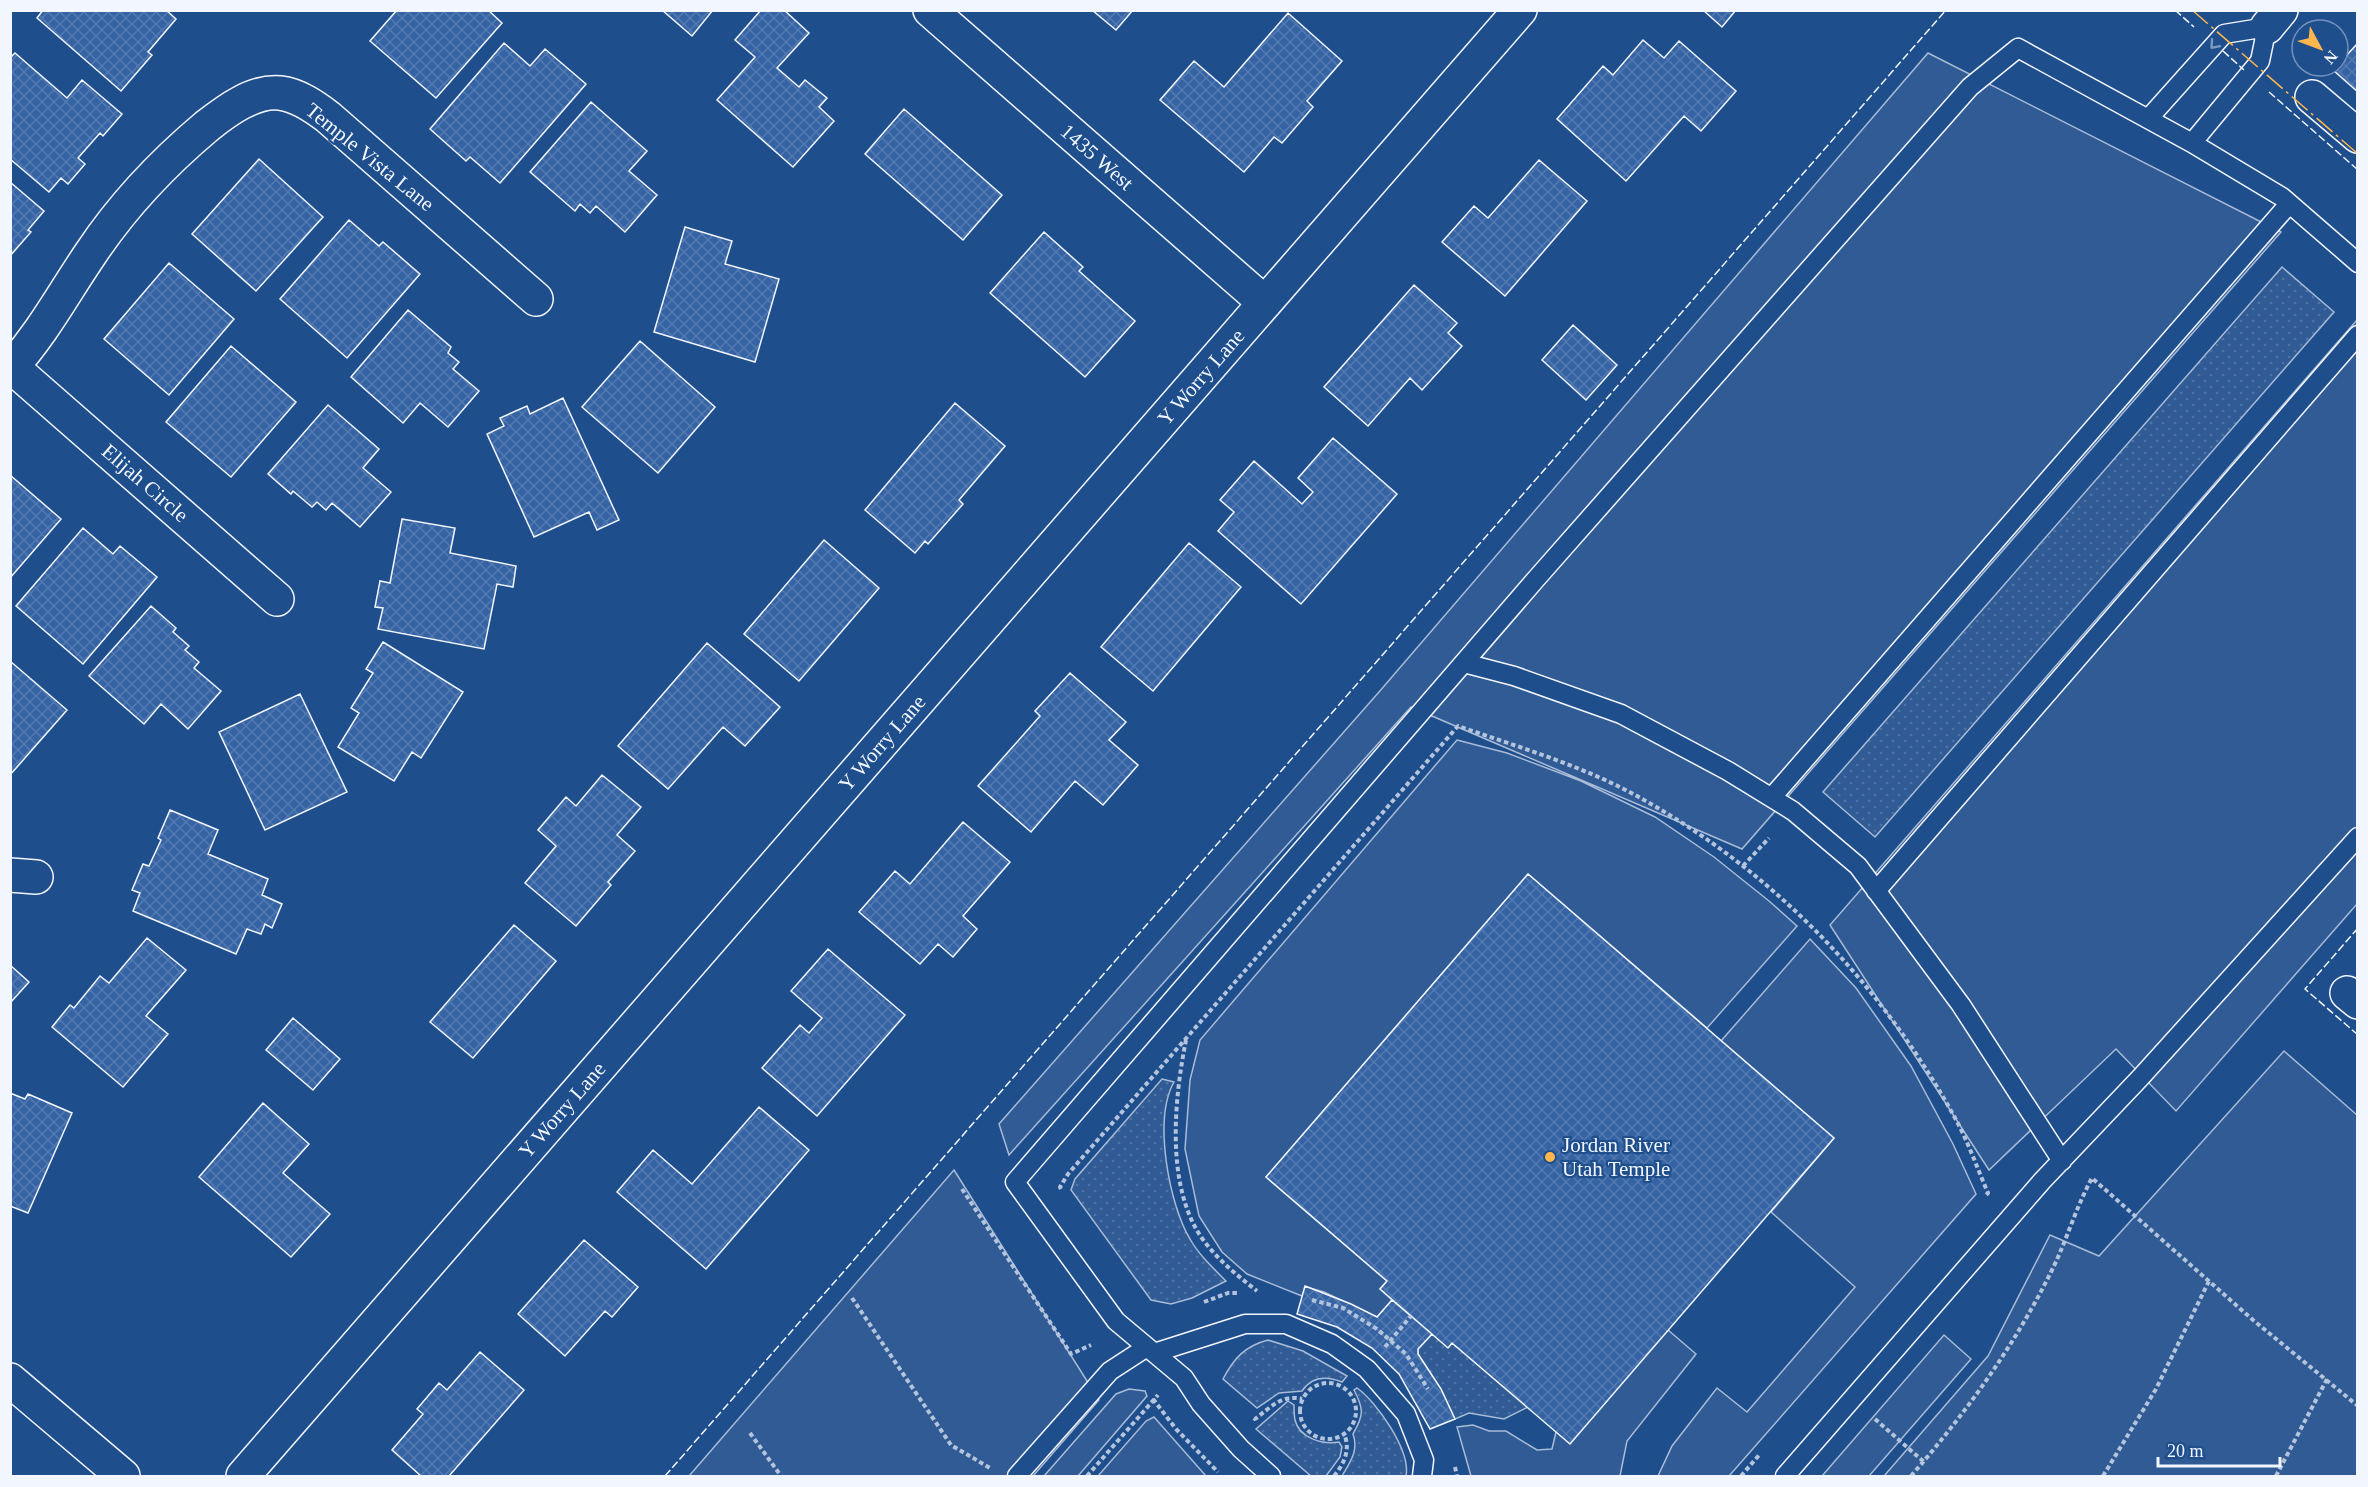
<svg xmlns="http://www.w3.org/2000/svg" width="2368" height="1487" viewBox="0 0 2368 1487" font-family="Georgia,serif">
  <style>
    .built { fill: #305b95; stroke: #a8bbd7; stroke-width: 1.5 }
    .garden { fill: url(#garden-dots); stroke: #a8bbd7; stroke-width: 1.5 }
    .building { fill: url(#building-cross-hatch); stroke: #f2f6ff; stroke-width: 1.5 }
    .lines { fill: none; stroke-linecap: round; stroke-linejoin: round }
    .service-casing { stroke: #f2f6ff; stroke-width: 21 }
    .minor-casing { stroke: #f2f6ff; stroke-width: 36 }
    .tertiary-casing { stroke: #f2f6ff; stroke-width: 36 }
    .path { stroke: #b3c4dc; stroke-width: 4; stroke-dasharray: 4.5 3; stroke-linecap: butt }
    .service { stroke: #1f4e8c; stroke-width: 18 }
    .minor { stroke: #1f4e8c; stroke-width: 33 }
    .tertiary { stroke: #1f4e8c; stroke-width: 33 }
    .fence { stroke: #f2f6ff; stroke-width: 1.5; stroke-dasharray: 8 3; stroke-linecap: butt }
    .power { stroke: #ffb74d; stroke-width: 1.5; stroke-dasharray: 21 4.5 3 4.5; stroke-linecap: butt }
    .oneway { stroke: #7e9ac0 }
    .poi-dot { fill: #ffb74d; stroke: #1f4e8c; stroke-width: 2 }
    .labels { text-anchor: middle; stroke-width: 4.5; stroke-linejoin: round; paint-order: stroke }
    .street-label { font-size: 21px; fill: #f2f6ff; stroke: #1f4e8c }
    .poi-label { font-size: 21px; fill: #f2f6ff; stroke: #1f4e8c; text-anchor: start }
  </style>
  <defs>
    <pattern id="garden-dots" width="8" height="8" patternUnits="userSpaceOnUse" patternTransform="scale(1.5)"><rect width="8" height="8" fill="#305b95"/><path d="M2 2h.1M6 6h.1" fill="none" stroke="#4e73a5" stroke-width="1.8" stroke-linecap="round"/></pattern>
    <pattern id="building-cross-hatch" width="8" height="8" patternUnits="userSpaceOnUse" patternTransform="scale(1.5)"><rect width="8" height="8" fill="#3563a3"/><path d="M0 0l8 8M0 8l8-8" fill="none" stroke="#537ab1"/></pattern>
  </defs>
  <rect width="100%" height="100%" fill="#1f4e8c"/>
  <path class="built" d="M1928,53L2281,232L1742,849L1411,707L1009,1155L999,1124L1379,692Z
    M2357,320V904L2176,1111L2116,1049L1989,1170L1830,925Z
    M1457,740L1507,753L1581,781L1655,817L1714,857L1769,901L1797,926L1707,1028L1528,874L1266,1177L1387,1281L1380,1289L1392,1300L1377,1317L1324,1292L1306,1287L1302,1296L1247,1274L1222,1252L1199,1216L1185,1149L1190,1080L1200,1040Z
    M1810,939L1856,988L1911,1066L1953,1144L1976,1194L1729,1476H1658L1672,1446L1717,1388L1747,1412L1855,1287L1771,1212L1834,1138L1721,1041Z
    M2284,1051L2357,1115V1476H1884L1988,1356L2050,1235L2099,1256Z
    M954,1170L1099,1400L1033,1476H689Z
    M1668,1330L1696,1354L1627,1441L1620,1476H1471L1457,1427L1473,1425L1489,1431H1506L1537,1450L1552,1449L1556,1432Z
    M1944,1335L1971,1359L1869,1476H1822Z
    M1129,1389L1145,1391L1147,1396L1078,1476H1044L1116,1394Z
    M1154,1417L1206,1476H1098L1146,1421Z"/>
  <path class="garden" d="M2282,267L2334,312L1875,837L1823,792Z
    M1162,1079L1174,1082C1153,1119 1169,1204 1190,1239C1199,1255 1213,1268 1226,1281L1192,1298L1171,1304L1151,1300L1071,1190L1075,1179Z
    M1432,1334L1448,1347L1452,1343L1528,1407L1504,1419L1469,1413L1455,1419L1441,1389L1418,1354V1349Z
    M1268,1340L1303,1351L1347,1376L1342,1382C1327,1376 1312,1376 1302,1391L1279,1393L1257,1408L1223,1379C1234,1358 1245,1346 1268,1340Z
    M1357,1388C1377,1402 1411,1451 1406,1476H1342C1350,1462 1359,1451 1353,1434C1364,1415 1364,1409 1354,1390Z
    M1288,1401L1294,1405C1294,1410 1294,1415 1295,1420C1299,1438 1323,1445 1339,1442L1342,1447L1340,1457L1326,1476H1311L1256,1429Z"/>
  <path class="building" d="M43,10H166L176,19L148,52L152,55L121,91L37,18Z
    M397,10H488L502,23L436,98L370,41Z
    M662,10H713L692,36Z
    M761,10H784L809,33L777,68L799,87L805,80L827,98L819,107L834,121L793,167L717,100L755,57L735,40Z
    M1092,10H1133L1116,30Z
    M1703,10H1736L1722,27Z
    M1288,13L1342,61L1307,101L1313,107L1282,143L1274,137L1244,172L1160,100L1194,61L1224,87Z
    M1643,40L1664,58L1679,41L1736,91L1701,131L1684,116L1626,181L1557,119L1603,66L1613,75Z
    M504,43L530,66L545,49L586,84L500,183L470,157L466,161L430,129Z
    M2358,43V92L2333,70Z
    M15,53L67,98L82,80L122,114L103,136L100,133L78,158L85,164L68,184L61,178L49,192L10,159V58Z
    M591,102L647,151L629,171L657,195L625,232L596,206L590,213L580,204L575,211L530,172Z
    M904,109L1002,195L963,240L865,154Z
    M259,159L323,217L256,291L192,234Z
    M1539,160L1587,201L1505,296L1442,242L1474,206L1488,218Z
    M10,182L44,211L28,230L31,232L10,256Z
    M349,220L379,246L383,242L420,274L347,358L280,299Z
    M685,227L732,241L725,264L779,279L755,362L654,332Z
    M1044,232L1083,267L1079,271L1135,321L1085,377L990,293Z
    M169,263L234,319L169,395L104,339Z
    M1414,285L1457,323L1448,333L1462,346L1422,390L1410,378L1368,426L1324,387Z
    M408,310L451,347L448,353L459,362L453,369L479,391L448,427L420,403L403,423L351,377Z
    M1573,325L1617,365L1586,400L1542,360Z
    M640,341L715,407L658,473L582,407Z
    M231,346L296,402L231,477L166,422Z
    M563,398L619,520L597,530L589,512L534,537L487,434L504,426L500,418L527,406L530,414Z
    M955,403L1005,446L959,500L963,504L928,544L925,541L915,553L865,510Z
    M328,405L379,449L363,468L391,492L360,527L332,503L326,510L317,502L312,507L293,491L291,494L268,474Z
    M1333,438L1397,494L1301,604L1218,531L1234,512L1220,500L1254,461L1302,504L1313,492L1298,478Z
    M10,475L61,519L10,578Z
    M402,519L455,528L450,553L516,566L513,587L497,584L484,649L378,629L383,608L375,607L380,581L390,583Z
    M83,528L113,554L120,546L157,577L83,664L16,606Z
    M824,540L879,588L799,681L744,634Z
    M1189,543L1241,587L1153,691L1101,647Z
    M151,606L176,628L173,632L189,646L185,650L199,662L194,668L221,691L188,729L161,704L144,724L89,676Z
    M383,642L463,692L421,758L412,752L394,781L338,747L359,713L351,708L373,673L366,669Z
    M707,643L780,707L745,746L723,727L668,789L618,746Z
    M10,661L67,710L10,775Z
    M1070,673L1126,722L1109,740L1138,765L1103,805L1075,781L1031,832L978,786L1040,716L1035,711Z
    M300,694L347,792L265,830L219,732Z
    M602,775L641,807L617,835L635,851L608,882L611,885L576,926L525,883L556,846L538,830L566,797L576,806Z
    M170,810L218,830L208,854L268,879L262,895L282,904L272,928L265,924L261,934L247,929L236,954L133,911L140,893L132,890L143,864L149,866L161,840L158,838Z
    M963,822L1010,862L963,916L977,929L953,957L938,944L920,964L859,912L895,871L910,884Z
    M1528,874L1834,1138L1570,1444L1452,1343L1448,1348L1380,1289L1387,1281L1266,1177Z
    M514,925L556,961L473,1058L430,1022Z
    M147,938L186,970L146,1016L168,1034L123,1087L52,1027L70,1005L74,1008L100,976L109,983Z
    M828,949L905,1015L817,1116L762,1068L800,1025L809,1033L822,1018L791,991Z
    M10,965L29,982L10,1003Z
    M293,1018L340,1059L313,1090L266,1050Z
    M10,1093L25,1099L28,1094L72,1113L28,1213L10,1206Z
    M263,1103L309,1144L283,1173L330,1214L291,1257L199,1177Z
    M759,1107L809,1150L706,1269L617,1192L653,1150L692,1184Z
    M584,1240L638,1287L612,1317L605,1311L565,1356L518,1314Z
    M1305,1286L1351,1304L1377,1317L1392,1300L1432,1334L1418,1349V1354L1441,1389L1455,1419L1430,1429L1399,1374L1372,1348L1337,1327L1297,1314Z
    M480,1352L524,1390L449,1476H421L392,1450L423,1414L417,1409L439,1383L447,1390Z"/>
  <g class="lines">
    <defs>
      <path id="service" d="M2148,119L2224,34L2267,27L2260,61L2192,143
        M1464,663L1514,676L1621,714L1728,771L1793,811L1858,866L1961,1005L2062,1161
        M1772,797L2289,204
        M1876,891L2358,335
        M1154,1353L1245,1324H1286L1332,1344L1367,1369L1406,1414L1424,1460L1422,1476
        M1017,1476L1110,1371L1147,1347
        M1271,1476L1241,1449L1201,1404L1184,1378L1116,1321L1015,1182L1536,579L1970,87L2018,48L2192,143L2282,197L2358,263
        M1785,1476L2042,1181L2140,1078L2358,837"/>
      <path id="minor" d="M930,10L1265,303
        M2267,27L2281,10
        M2312,97L2358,136
        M12,367L277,599
        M10,369C44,331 63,294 91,253C123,205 163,163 207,126C226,111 254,90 280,93C298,95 315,107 328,117L536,299
        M10,875L36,877
        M2347,993L2358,1002
        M243,1476L1520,10"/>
      <path id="tertiary" d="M10,1380L123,1476"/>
    </defs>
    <use href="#service" class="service-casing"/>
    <use href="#minor" class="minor-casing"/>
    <use href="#tertiary" class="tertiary-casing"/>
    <path class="path" d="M1743,866L1769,838
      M1186,1040C1174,1100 1165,1189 1204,1241C1219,1261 1238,1276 1257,1291
      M962,1189L1071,1354L1091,1345
      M1061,1189L1060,1187L1068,1174L1458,726C1521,748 1587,767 1644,800C1776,874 1882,985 1955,1118C1968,1141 1977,1168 1988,1193L1986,1195
      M852,1298L951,1445L990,1468
      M1312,1300L1343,1308L1377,1329L1406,1354L1428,1389
      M1204,1302L1228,1293H1237
      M1385,1347L1411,1316
      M1300 1411a28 28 0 1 1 56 0a28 28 0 1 1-56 0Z
      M1153,1399L1176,1429L1218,1472
      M1254,1418L1255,1419C1271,1407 1282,1394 1302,1399
      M1875,1419L1924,1462
      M750,1433L781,1476
      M1455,1467L1457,1476
      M1087,1476L1158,1395
      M1334,1476C1344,1464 1351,1449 1344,1434
      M1741,1476L1760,1454
      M1911,1476C1965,1414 2013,1348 2050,1274C2066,1243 2075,1209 2092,1178L2253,1320L2358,1406
      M2103,1476L2156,1389L2209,1281
      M2276,1476L2327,1379"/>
    <use href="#service" class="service"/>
    <use href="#minor" class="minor"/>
    <use href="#tertiary" class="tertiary"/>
    <path class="fence" d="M2175,10L2194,27
      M2223,51L2244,70
      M2269,92L2358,170
      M2358,928L2305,989L2358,1035
      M665,1476L1946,10"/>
    <path class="power" d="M2192,10L2358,154"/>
  </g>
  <defs><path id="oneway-chevron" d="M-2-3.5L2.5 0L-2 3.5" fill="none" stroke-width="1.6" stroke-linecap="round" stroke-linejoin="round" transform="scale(1.5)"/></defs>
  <use class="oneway" href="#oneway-chevron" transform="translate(2214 45) rotate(131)"/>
  <circle class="poi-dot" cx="1550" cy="1157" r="6"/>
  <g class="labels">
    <g class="street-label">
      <text transform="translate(370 157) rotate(39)" y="7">Temple Vista Lane</text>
      <text transform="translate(1097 157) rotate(41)" y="7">1435 West</text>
      <text transform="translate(1201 377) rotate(-49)" y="7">Y Worry Lane</text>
      <text transform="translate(145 483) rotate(41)" y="7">Elijah Circle</text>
      <text transform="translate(882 743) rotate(-49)" y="7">Y Worry Lane</text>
      <text transform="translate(562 1110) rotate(-49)" y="7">Y Worry Lane</text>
    </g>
    <g class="poi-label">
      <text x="1562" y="1152">Jordan River<tspan x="1562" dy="24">Utah Temple</tspan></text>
    </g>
  </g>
  <rect width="2368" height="1487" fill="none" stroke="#f2f6ff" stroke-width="24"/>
  <g transform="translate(2320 48) rotate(131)"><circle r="28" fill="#1f4e8c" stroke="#7391ba" stroke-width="1.5"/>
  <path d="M0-4.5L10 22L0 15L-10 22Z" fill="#ffb74d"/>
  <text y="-9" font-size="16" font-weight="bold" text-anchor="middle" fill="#f2f6ff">N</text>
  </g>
  <path d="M2158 1457v9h122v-9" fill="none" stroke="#f2f6ff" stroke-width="3"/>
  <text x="2167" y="1457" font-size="18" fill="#f2f6ff" stroke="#1f4e8c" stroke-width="4.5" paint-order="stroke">20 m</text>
</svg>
